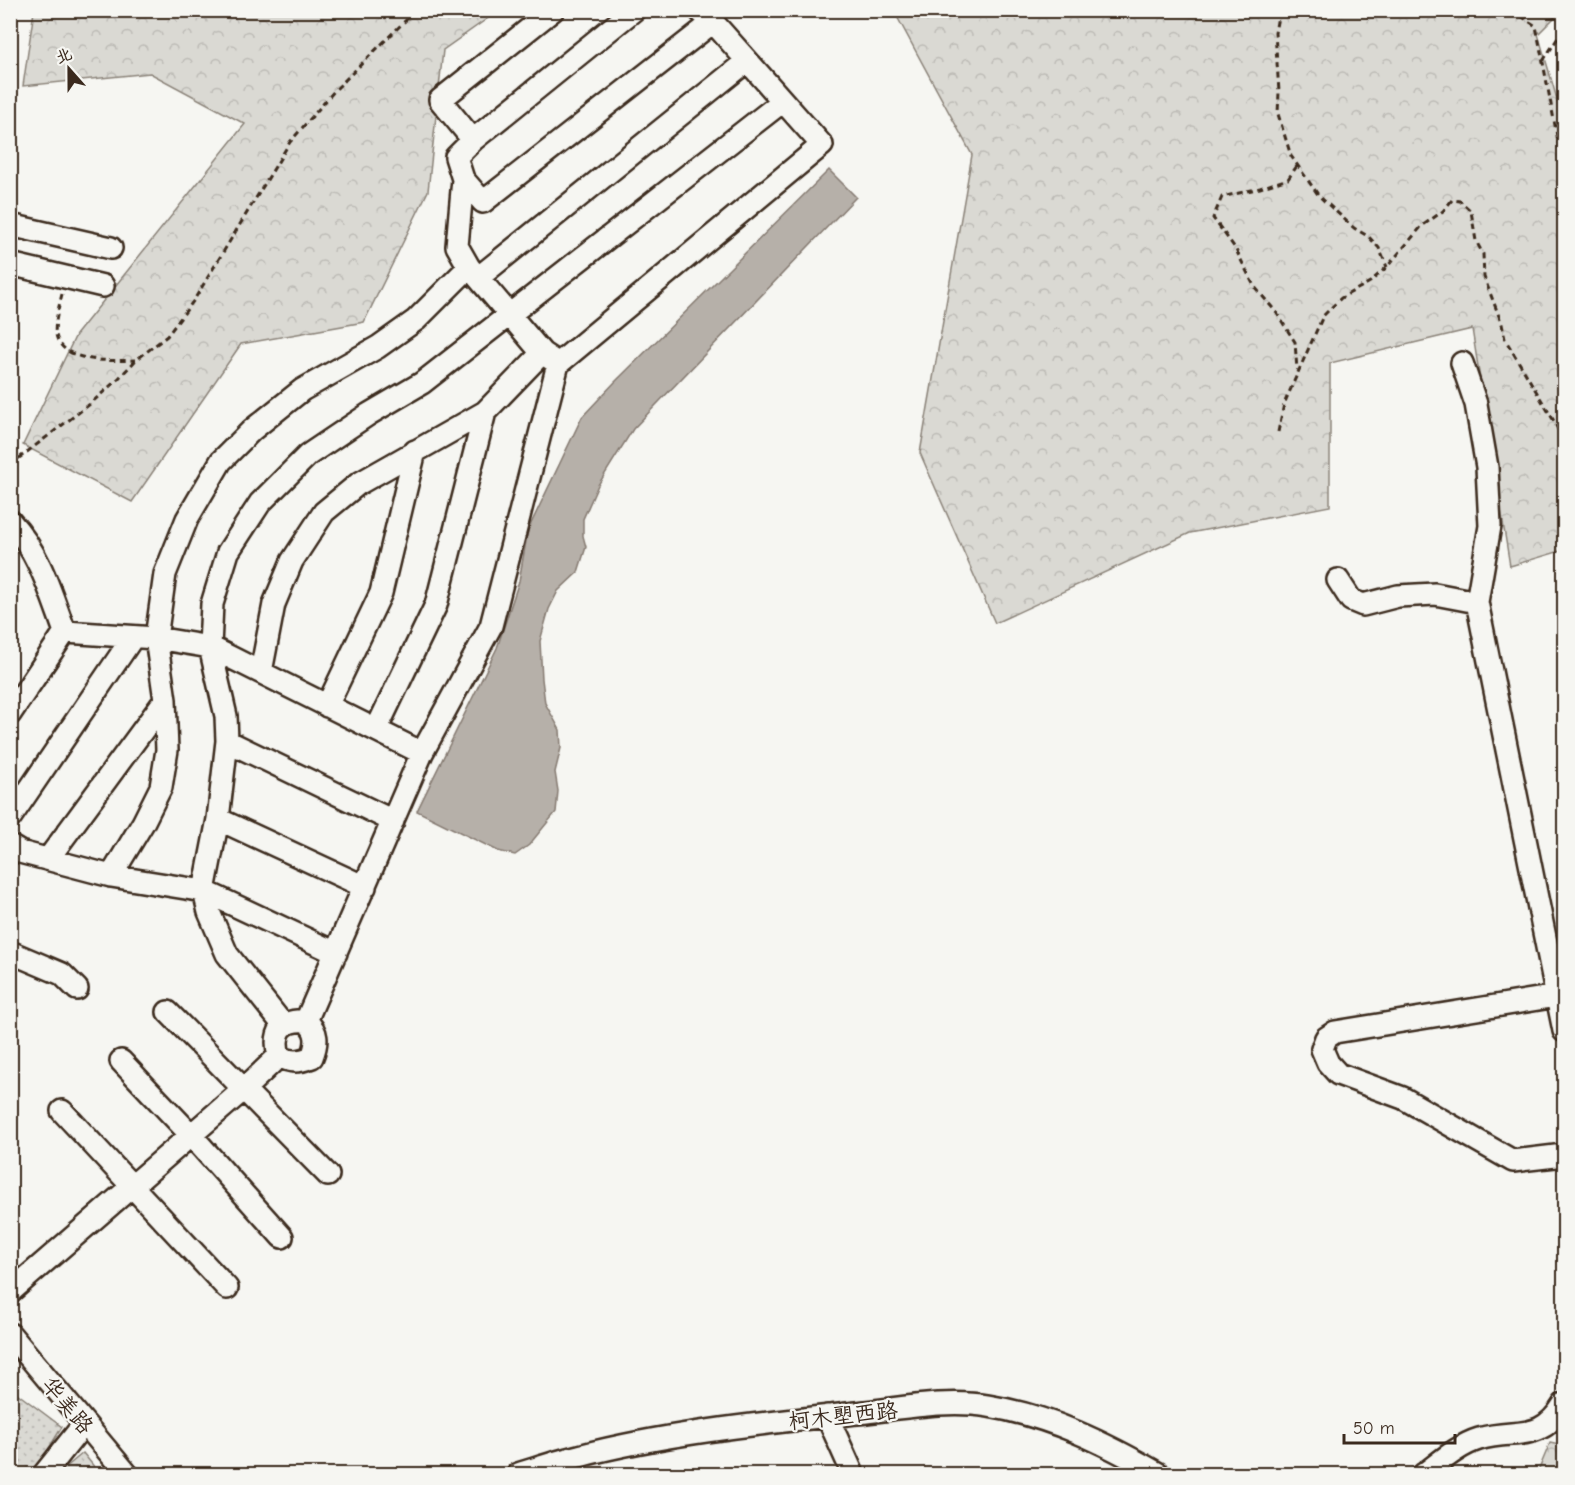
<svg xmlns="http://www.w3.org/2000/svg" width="1575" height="1485" viewBox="0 0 1575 1485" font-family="'Comic Neue','LXGW WenKai TC',sans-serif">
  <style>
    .grass { fill: url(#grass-dots); stroke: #8a8278; stroke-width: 1.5 }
    .forest { fill: url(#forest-crowns); stroke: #8a8278; stroke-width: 1.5 }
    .water { fill: #b6b0a9; stroke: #857a71; stroke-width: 1.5 }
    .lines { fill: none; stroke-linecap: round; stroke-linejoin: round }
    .minor-casing { stroke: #3b2a1e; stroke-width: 26 }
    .path { stroke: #3b2a1e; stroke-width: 3; stroke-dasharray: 6 4.5; stroke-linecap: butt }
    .minor { stroke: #f6f6f2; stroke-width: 21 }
    .labels { text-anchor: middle; stroke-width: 4.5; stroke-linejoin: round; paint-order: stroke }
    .street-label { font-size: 22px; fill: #3b2a1e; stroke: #f6f6f2 }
  </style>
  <defs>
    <pattern id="grass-dots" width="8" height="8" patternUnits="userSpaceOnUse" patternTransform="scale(1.5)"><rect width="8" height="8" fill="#dad9d3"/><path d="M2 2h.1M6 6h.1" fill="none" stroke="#bcbab5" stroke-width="1.8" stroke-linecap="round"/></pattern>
    <pattern id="forest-crowns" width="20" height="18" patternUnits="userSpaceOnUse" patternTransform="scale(1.5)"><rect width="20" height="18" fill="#dad9d3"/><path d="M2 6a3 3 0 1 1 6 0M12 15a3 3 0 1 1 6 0" fill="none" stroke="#bcbab5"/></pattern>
  </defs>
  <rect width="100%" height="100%" fill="#f6f6f2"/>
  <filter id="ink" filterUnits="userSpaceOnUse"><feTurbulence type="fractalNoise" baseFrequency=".0167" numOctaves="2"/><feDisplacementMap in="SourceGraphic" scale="12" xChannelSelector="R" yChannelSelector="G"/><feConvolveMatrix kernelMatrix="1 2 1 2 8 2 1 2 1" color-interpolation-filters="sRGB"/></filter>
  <g filter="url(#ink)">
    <path class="grass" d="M10,1388L62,1427L33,1474H11Z
      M83,1453L100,1474H58Z"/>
    <path class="forest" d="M34,11H498L443,50L428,191L364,322L241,344L132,502L23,445L76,335L245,124L150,73L23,86Z
      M894,11H1561L1538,34L1564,123V550L1510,566L1472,329L1330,363V506L1190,533L995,623L920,453L972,155Z
      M1550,1443L1564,1446V1474H1537Z"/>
    <path class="water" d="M829,170L856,197L633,429L598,485L583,519V536L586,547L578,572L558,591L549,609L540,641L542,679L545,703L560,730L561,748L555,772L558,791L556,812L529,845L515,855L498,851L417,811L497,648L519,581L528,530L582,417L615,382Z"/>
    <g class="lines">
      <defs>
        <path id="minor" d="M553,10L440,100L473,140L634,10
          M473,140L456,157L463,179L457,246L469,267L542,353L554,361
          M463,179L483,202L713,22
          M10,225L111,248
          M10,264L103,286
          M479,277L747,61
          M1462,363L1476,404L1487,467L1490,526L1477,602L1564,1031
          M10,521C40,554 50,591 65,632
          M1338,580L1351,600L1363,605L1398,596L1435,594L1477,602
          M261,672L274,604L292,561L324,512L358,484L485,412L542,353
          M327,706L381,593L415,451
          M10,714L65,632L156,638L210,647L422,753
          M376,730L436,605L485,412
          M227,741L393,821
          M10,818L133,637
          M218,819L365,887
          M10,846L20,852L111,876L204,891L336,953
          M48,859L165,700
          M111,876L143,823L161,787L167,750L165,700L156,638L165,574L187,519L221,461L252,430L302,390L378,347L416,320L469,267
          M10,952L62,974L77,989
          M1557,996L1335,1032L1326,1038L1322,1049L1328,1063L1338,1074L1403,1098L1513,1161L1564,1155
          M168,1012L328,1175
          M284,1026L227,954L209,912L204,891L218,819L227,741L226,716L210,647L212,604L228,552L260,503L308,455L369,414L422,383L783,101
          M279,1056C291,1063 299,1062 312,1057C318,1042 318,1031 306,1021
          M121,1061L191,1135L282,1237
          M62,1111L227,1288
          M10,1292L243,1090L279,1056C273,1033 281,1019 306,1021L422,753L491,626L558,364L822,145L713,22L699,10
          M10,1334L127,1474
          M827,1416L853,1474
          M44,1474L84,1424
          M518,1474C538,1468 558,1461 579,1456C666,1433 766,1423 857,1413C899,1409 945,1399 988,1406C1050,1416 1105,1443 1159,1474
          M1424,1474C1440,1462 1459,1445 1479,1439C1517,1428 1540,1444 1564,1404"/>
      </defs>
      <use href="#minor" class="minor-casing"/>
      <path class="path" d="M1279,10L1275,33L1279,92L1278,114L1291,156L1319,196L1354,228L1369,237L1379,248L1387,267
        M1512,10L1536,26L1562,162L1564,282
        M1525,18L1531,10
        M1543,61L1561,33L1564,21
        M1297,166L1288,179L1260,188L1222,197L1213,218L1235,248L1254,286L1276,312L1295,342L1297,370
        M62,294C60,303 53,327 56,335C63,364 113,361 135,360
        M1278,432L1284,404L1323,316L1341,298L1370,282L1387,267L1422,226L1443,211L1452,200L1460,201L1471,211L1476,241L1483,254L1484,277L1502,324L1505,339L1554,421L1561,436L1564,459
        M10,465L90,404L118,379L136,360L167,336L194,300L290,142L336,89L407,19V10"/>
      <use href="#minor" class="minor"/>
    </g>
  </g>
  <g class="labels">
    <g class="street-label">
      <text transform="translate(68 1405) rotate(50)" y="8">华美路</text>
      <text transform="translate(843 1415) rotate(-6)" y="8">柯木塱西路</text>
    </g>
  </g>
  <rect width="1575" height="1485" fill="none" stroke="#f6f6f2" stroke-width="36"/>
  <rect x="18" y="18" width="1539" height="1449" fill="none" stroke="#3b2a1e" stroke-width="2" filter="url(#ink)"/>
  <g transform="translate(69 69) rotate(339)" stroke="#f6f6f2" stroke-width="4.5" paint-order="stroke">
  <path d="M0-4.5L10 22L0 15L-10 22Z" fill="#3b2a1e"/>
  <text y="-9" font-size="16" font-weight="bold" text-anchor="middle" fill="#3b2a1e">北</text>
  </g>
  <path d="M1344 1434v9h111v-9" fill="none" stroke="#3b2a1e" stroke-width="3"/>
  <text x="1353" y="1434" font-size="18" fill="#3b2a1e" stroke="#f6f6f2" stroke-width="4.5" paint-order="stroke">50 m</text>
</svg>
